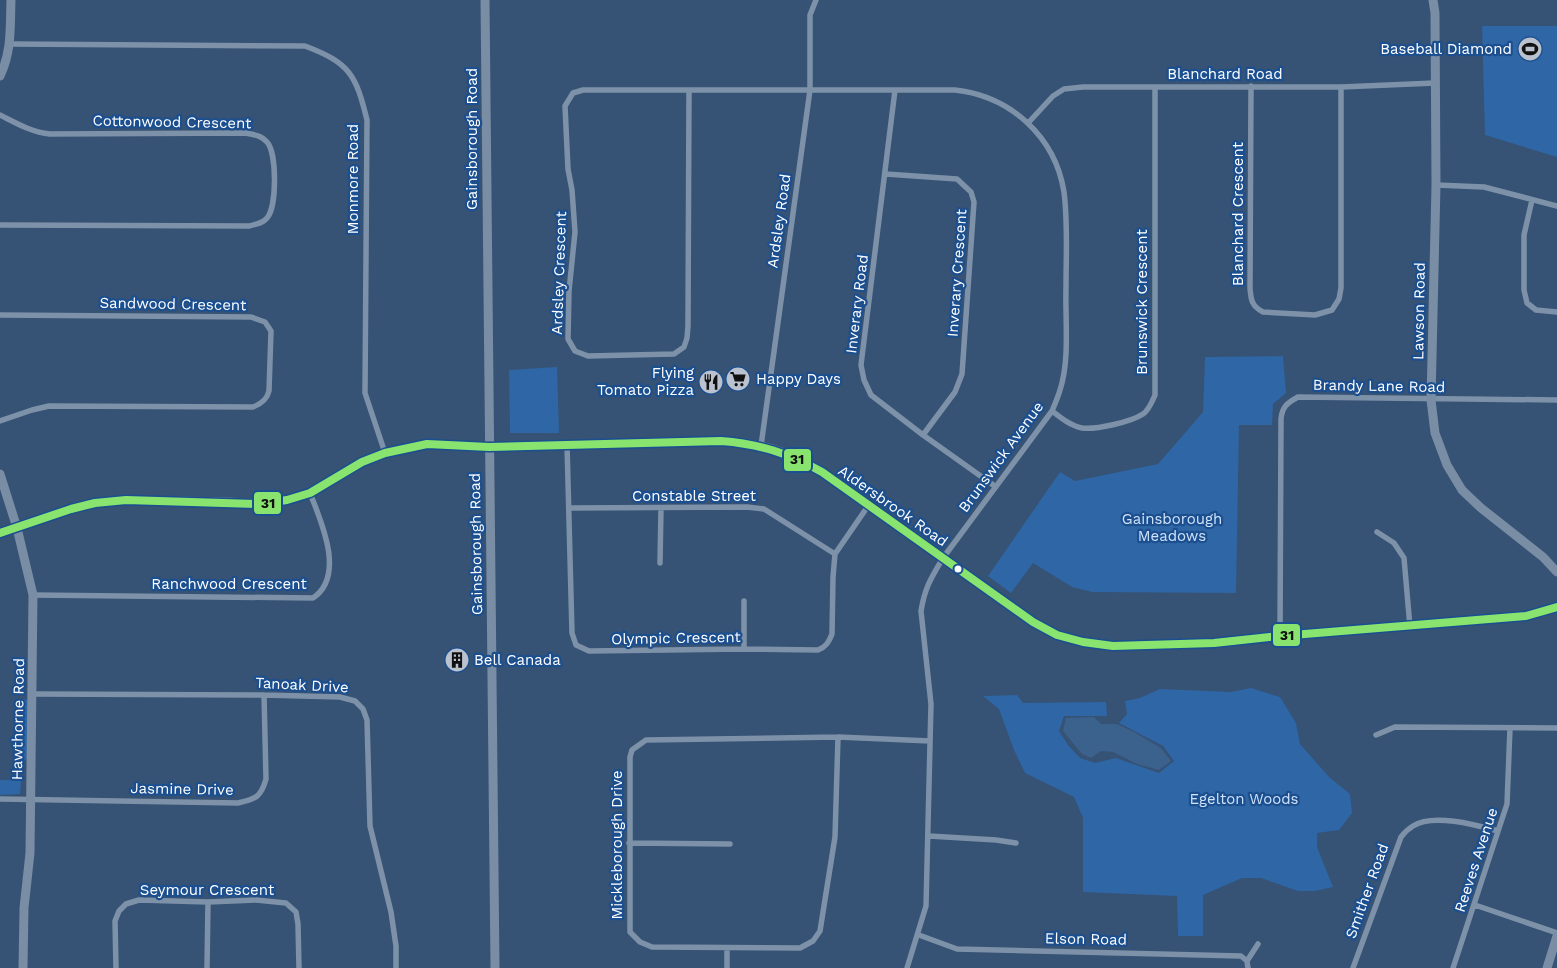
<svg xmlns="http://www.w3.org/2000/svg" width="1557" height="968" viewBox="0 0 1557 968" font-family="'Work Sans',sans-serif">
  <style>
    .green { fill: #2f66a5 }
    .water { fill: #3b618d }
    .lines { fill: none; stroke-linecap: round; stroke-linejoin: round }
    .street { stroke: #7d92a8; stroke-width: 5.5 }
    .secondary { stroke: #798da4; stroke-width: 9 }
    .bus-1-casing { stroke: #1b4f8f; stroke-width: 11 }
    .bus-1 { stroke: #88e46f; stroke-width: 8 }
    .bus-dot { fill: #fff; stroke: #1b4f8f; stroke-width: 2 }
    .labels { text-anchor: middle; stroke-width: 4.5; stroke-linejoin: round; paint-order: stroke }
    .poi-label { font-size: 15px; fill: #fff; stroke: #1b4f8f; text-anchor: end }
    .street-label { font-size: 15px; fill: #fff; stroke: #1b4f8f }
    .park-label { font-size: 15px; fill: #cfe3fa; stroke: #1b4f8f }
    .line-badge { stroke: #1b4f8f; stroke-width: 2 }
    .pale-badge-label { font-size: 14px; text-anchor: middle; font-weight: bold; fill: #111 }
  </style>
  <rect width="100%" height="100%" fill="#365274"/>
  <path class="green" d="M1482,26H1557V157L1485,135Z
    M1283,356L1286,393L1273,404L1272,425H1239L1236,593L1092,592L1072,587L1033,563L1011,593L988,576L1060,472L1075,481L1158,464L1203,412L1205,357Z
    M557,367L559,433H510L509,370Z
    M1251,688L1280,697L1296,723L1300,744L1329,777L1350,794L1352,813L1339,830L1317,833V847L1333,887L1315,891H1298L1261,878H1242L1203,895V936H1178L1177,896L1083,892V818L1074,797L1025,773L1014,750L999,709L983,696L1017,695L1023,703L1106,702L1107,716H1064L1059,731L1068,745L1080,758L1095,763L1116,758L1159,773L1174,761L1163,746L1119,723L1127,714L1125,701L1140,698L1160,689L1231,692Z
    M23,699L27,700V758L23,762L18,756L19,702Z
    M0,780H21L20,794L0,795Z"/>
  <path class="water" d="M1094,717L1101,724H1117L1134,732L1161,748L1171,761L1159,770L1137,764L1113,752L1101,751L1091,758L1082,754L1063,731L1066,718Z"/>
  <g class="lines">
    <path class="street" d="M10,44L305,46C350,63 356,75 367,120L365,393L385,453
      M1251,86L1250,288C1251,299 1251,306 1263,312L1315,315L1332,310L1339,299L1341,288V87
      M689,90L688,326L687,338L684,347L674,354L588,356L575,351L568,339L569,291L575,232L572,190L568,169L565,106L573,93L583,90C707,90 831,90 955,90C1010,96 1055,136 1064,192C1068,223 1066,256 1066,287C1065,319 1070,360 1060,390C1058,397 1055,404 1052,411L943,558C931,578 925,587 921,611L931,704L926,906L907,968
      M895,90L861,365L864,380L871,395L923,435L996,487
      M0,115C16,123 31,132 50,134L246,133C254,135 261,135 267,142C277,153 277,207 267,218C262,224 256,224 249,226L0,225
      M1029,122L1053,96L1064,89L1083,87H1341L1435,83
      M886,174L957,179L971,192L974,202L962,374L955,392L923,435
      M1436,185L1484,187L1557,206
      M1532,200L1524,235V290L1527,303L1536,310L1557,312
      M0,315L251,317L265,322L271,331L269,391C267,400 261,404 253,407L49,406L32,410L0,421
      M1052,411C1061,418 1071,426 1082,428C1095,430 1131,422 1143,414C1149,410 1152,402 1155,395V87
      M567,444L572,633L576,645L589,651L744,649L818,650C826,647 829,642 832,634L833,577L835,554L868,506
      M761,446L810,90V15L816,0
      M570,508L747,507L764,509L835,554
      M1377,532L1394,543L1404,558L1410,627
      M660,563L661,508
      M33,595L313,598C346,576 321,521 310,493
      M1280,636L1281,419C1282,407 1287,403 1298,397L1557,400
      M744,649V601
      M33,694L264,695L340,697L355,701L363,709L367,720L370,826L391,912L396,946V968
      M1376,735L1395,727L1557,728
      M838,737L646,740L632,750L630,757V932L640,942L652,947L800,948L813,941L820,931L835,837L838,737L930,741
      M0,799L238,803C256,799 261,797 266,779L264,695
      M929,836L996,840L1016,843
      M629,843L730,844
      M1475,905L1557,933
      M919,935L957,949L1241,956L1247,961L1248,968
      M727,948V968
      M1247,961L1258,944
      M116,968L115,921L119,911L126,904L139,900L208,902L256,900L286,903L296,912L298,924L299,968
      M207,968L208,902
      M1353,968L1401,837C1404,833 1408,829 1413,826C1433,813 1476,825 1498,831
      M1453,968L1507,804L1510,728"/>
    <path class="secondary" d="M485,0L495,968
      M1433,0L1435,13L1436,185L1431,400L1435,433L1447,465L1462,490L1481,508L1543,557L1557,572
      M0,76C12,51 10,27 11,0
      M0,474L17,528L33,595L30,853L24,908L23,968
      M0,533L71,509L95,503L126,500L229,502L260,504L287,500L310,493L362,462L385,453L427,444L489,447L721,441C764,444 784,450 822,472L1033,622L1057,635L1083,642L1113,646L1214,643L1280,636L1526,616L1557,607
      M1547,968L1557,936"/>
    <defs>
      <path id="bus-1" d="M0,533L71,509L95,503L126,500L260,504L287,500L310,493L362,462L385,453L427,444L489,447L721,441C760,444 788,453 822,472L1033,622L1057,635L1083,642L1113,646L1214,643L1280,636L1526,616L1557,607"/>
    </defs>
    <use href="#bus-1" class="bus-1-casing"/>
    <use href="#bus-1" class="bus-1"/>
  </g>
  <defs>
    <symbol id="stadium-disc" viewBox="-11 -11 22 22"><circle r="9.5" fill="#b9c2ce" stroke="#1b4f8f"/><path d="M0-5a6.5 5 0 1 0 0 10a6.5 5 0 1 0 0-10ZM-3.5-1.8h7v3.6h-7Z" fill="#111"/></symbol>
    <symbol id="supermarket-disc" viewBox="-11 -11 22 22"><circle r="9.5" fill="#b9c2ce" stroke="#1b4f8f"/><path d="M-6-5.5h2.5l.6 2H6L4.5 2H-2.5L-4.4-4H-6ZM-1.5 3.2a1.3 1.3 0 1 0 .1 0ZM3 3.2a1.3 1.3 0 1 0 .1 0Z" fill="#111"/></symbol>
    <symbol id="restaurant-disc" viewBox="-11 -11 22 22"><circle r="9.5" fill="#b9c2ce" stroke="#1b4f8f"/><path d="M-5-6h1v4h1v-4h1v4h1v-4h1v5L-1.5 .5V6h-2V.5L-5-1ZM5-6V6H3V1.5H1.5Q1.5-4 5-6Z" fill="#111"/></symbol>
    <symbol id="building-disc" viewBox="-11 -11 22 22"><circle r="9.5" fill="#b9c2ce" stroke="#1b4f8f"/><path d="M-4-6H4V6H1V3H-1V6H-4ZM-2.5-4.3h1.7v1.8h-1.7ZM.8-4.3h1.7v1.8H.8ZM-2.5-1h1.7V.8h-1.7ZM.8-1h1.7V.8H.8Z" fill="#111"/></symbol>
  </defs>
  <g fill-rule="evenodd">
    <use href="#stadium-disc" x="1516" y="35" width="28" height="28"/>
    <use href="#supermarket-disc" x="724" y="365" width="28" height="28"/>
    <use href="#restaurant-disc" x="697" y="368" width="28" height="28"/>
    <use href="#building-disc" x="443" y="646" width="28" height="28"/>
  </g>
  <circle class="bus-dot" cx="958" cy="569" r="4.5"/>
  <g class="labels">
    <g class="poi-label">
      <text x="1512" y="54">Baseball Diamond</text>
      <text x="694" y="378">Flying<tspan x="694" dy="17">Tomato Pizza</tspan></text>
      <text x="756" y="384" text-anchor="start">Happy Days</text>
      <text x="474" y="665" text-anchor="start">Bell Canada</text>
    </g>
    <g class="street-label">
      <text x="1225" y="79">Blanchard Road</text>
      <text transform="translate(172 122) rotate(1)" y="5">Cottonwood Crescent</text>
      <text transform="translate(472 139) rotate(-90)" y="5">Gainsborough Road</text>
      <text transform="translate(353 179) rotate(-90)" y="5">Monmore Road</text>
      <text transform="translate(1238 214) rotate(-90)" y="5">Blanchard Crescent</text>
      <text transform="translate(779 221) rotate(-82)" y="5">Ardsley Road</text>
      <text transform="translate(559 273) rotate(-88)" y="5">Ardsley Crescent</text>
      <text transform="translate(957 273) rotate(-86)" y="5">Inverary Crescent</text>
      <text transform="translate(1142 302) rotate(-90)" y="5">Brunswick Crescent</text>
      <text transform="translate(173 304) rotate(1)" y="5">Sandwood Crescent</text>
      <text transform="translate(857 304) rotate(-83)" y="5">Inverary Road</text>
      <text transform="translate(1419 311) rotate(-89)" y="5">Lawson Road</text>
      <text transform="translate(1379 386) rotate(1)" y="5">Brandy Lane Road</text>
      <text transform="translate(1001 457) rotate(-54)" y="5">Brunswick Avenue</text>
      <text x="694" y="501">Constable Street</text>
      <text transform="translate(893 506) rotate(35)" y="5">Aldersbrook Road</text>
      <text transform="translate(476 544) rotate(-91)" y="5">Gainsborough Road</text>
      <text x="229" y="589">Ranchwood Crescent</text>
      <text transform="translate(676 638) rotate(-1)" y="5">Olympic Crescent</text>
      <text transform="translate(302 685) rotate(3)" y="5">Tanoak Drive</text>
      <text transform="translate(18 719) rotate(-89)" y="5">Hawthorne Road</text>
      <text transform="translate(182 789) rotate(1)" y="5">Jasmine Drive</text>
      <text transform="translate(617 845) rotate(-90)" y="5">Mickleborough Drive</text>
      <text transform="translate(1476 860) rotate(-72)" y="5">Reeves Avenue</text>
      <text x="207" y="895">Seymour Crescent</text>
      <text transform="translate(1367 891) rotate(-70)" y="5">Smither Road</text>
      <text transform="translate(1086 939) rotate(1)" y="5">Elson Road</text>
    </g>
    <g class="park-label">
      <text x="1172" y="524">Gainsborough<tspan x="1172" dy="17">Meadows</tspan></text>
      <text x="1244" y="804">Egelton Woods</text>
    </g>
  </g>
  <g class="line-badge">
    <rect x="783" y="448" width="29" height="24" rx="5" fill="#88e46f"/>
    <rect x="253" y="491" width="29" height="24" rx="5" fill="#88e46f"/>
    <rect x="1272" y="623" width="29" height="24" rx="5" fill="#88e46f"/>
  </g>
  <g class="pale-badge-label">
    <text x="797" y="464">31</text>
    <text x="268" y="508">31</text>
    <text x="1287" y="640">31</text>
  </g>
</svg>
